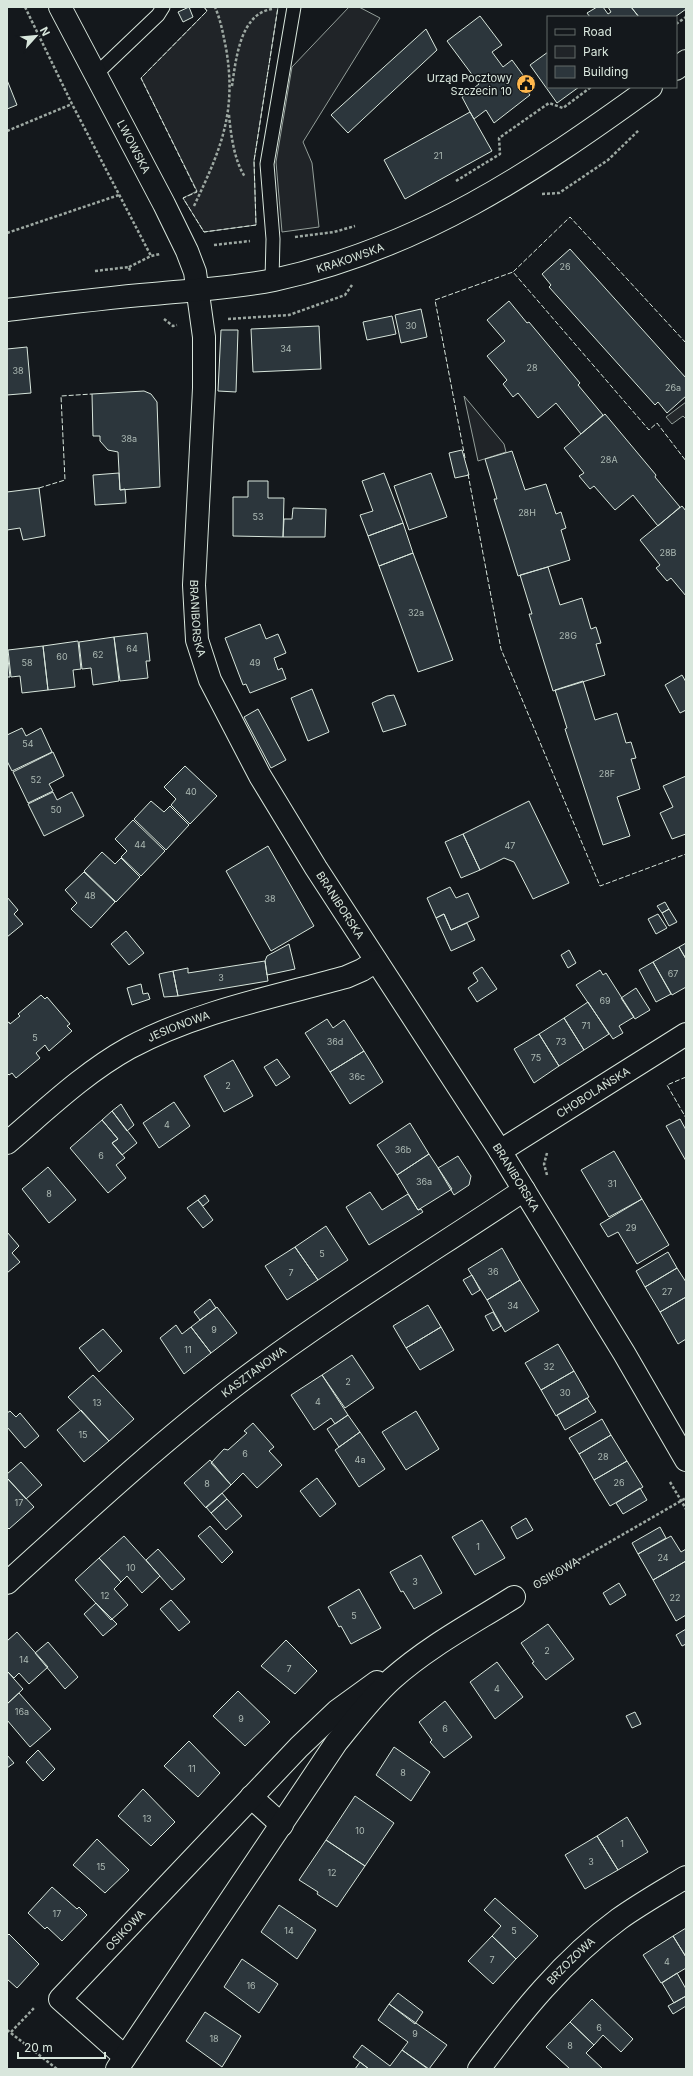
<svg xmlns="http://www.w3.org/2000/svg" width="693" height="2076" viewBox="0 0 693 2076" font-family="Inter,sans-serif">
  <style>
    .green { fill: #202428; stroke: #939e99 }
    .parking { fill: #24282b; stroke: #939e99 }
    .building { fill: #2c363c; stroke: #d8e6dc }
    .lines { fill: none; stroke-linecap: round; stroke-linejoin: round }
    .service-casing { stroke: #d8e6dc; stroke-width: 15 }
    .minor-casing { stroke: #d8e6dc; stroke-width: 24 }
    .path { stroke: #9da8a2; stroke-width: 2.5; stroke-dasharray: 3 2; stroke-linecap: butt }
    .service { stroke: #14181c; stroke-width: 13 }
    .minor { stroke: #14181c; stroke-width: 22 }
    .fence { stroke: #d8e6dc; stroke-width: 1; stroke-dasharray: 5 2; stroke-linecap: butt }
    .labels { text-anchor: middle; stroke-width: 3; stroke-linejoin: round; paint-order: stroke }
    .number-label { font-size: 9px; fill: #adbab4 }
    .poi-label { font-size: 11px; fill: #d8e6dc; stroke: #14181c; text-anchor: end }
    .street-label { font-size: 11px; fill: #d8e6dc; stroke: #14181c }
  </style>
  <rect width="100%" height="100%" fill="#14181c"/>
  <path class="green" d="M204,7H278L254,161L256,225L204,232L183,198L197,191L141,78L207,11Z
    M349,7H359L380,18L303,142L312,163L319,227L282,232L276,162L292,67Z
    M464,396L504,444L506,452L478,461Z"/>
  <path class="parking" d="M686,402V419L683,416L672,424L666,417Z"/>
  <path class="building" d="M189,7L193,17L183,22L178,12Z
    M597,7H603L608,14L611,12L608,7H631L639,17H590L587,13Z
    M631,7H686V9L675,17H639Z
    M480,16L502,45L492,52L503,67L512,60L531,86L526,90L530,95L494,123L486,110L474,119L470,112L462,97L479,84L447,41Z
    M426,29L437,50L348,133L331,115Z
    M548,52V87H579L557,103L530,65Z
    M7,80L17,105L7,109Z
    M470,112L492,151L405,199L384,160Z
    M570,249L686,378V396L667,413L658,402L655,405L549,287L551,285L542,274Z
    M509,301L527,323L529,322L580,383L578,385L603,415L581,434L556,403L538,418L518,393L513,397L503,384L507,380L487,356L505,341L487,320Z
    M421,309L427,337L401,343L395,315Z
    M392,316L396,334L367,340L363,322Z
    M319,326L321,369L253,372L251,329Z
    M221,330H238L236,392L218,391Z
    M27,347L31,393L7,395V349Z
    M144,391L151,394L157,402L160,487L120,490L118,452L108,450L100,441V436H93L92,394Z
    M605,414L656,475L655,477L680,507L658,526L633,495L615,510L594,486L590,489L579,476L584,473L564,448Z
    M462,450L469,475L455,478L449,453Z
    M512,451L525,490L546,484L556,514L561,512L566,528L561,530L570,560L518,576L494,499H497L485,459Z
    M119,473L120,490L125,489L126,503L95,505L93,475Z
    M384,473L403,523L368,536L360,515L373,511L362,481Z
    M431,473L447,517L409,530L394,486Z
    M248,481H268V498H284L283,537L233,536V497H248Z
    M39,488L45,536L23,540L20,528L7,530V492Z
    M682,506L686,511V596L671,578L667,581L656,568L660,565L640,540Z
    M293,508L326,509L325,537H283L284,519H292Z
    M403,523L413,553L379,566L368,536Z
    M413,553L453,660L418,672L379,566Z
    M548,567L560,605L582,598L591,629L596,627L601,643L596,644L605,675L553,691L529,614H532L520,575Z
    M260,624L266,639L278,634L286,653L274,658L278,670L282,668L286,679L250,693L246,684L243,685L225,638Z
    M147,633L150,661H146L148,678L120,681L114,637Z
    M114,637L119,681L93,685L91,668L82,669L79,642Z
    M78,641L81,669L73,670L75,687L48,690L43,646Z
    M43,646L48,690L22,693L20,676L11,677L8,650Z
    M7,650L10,677H7Z
    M682,675L686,682V710L680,713L665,685Z
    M583,681L595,720L617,713L626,743L631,742L636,758L631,759L640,789L617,797L630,836L603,845L565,729L567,728L555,690Z
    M312,689L329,732L308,741L291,698Z
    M394,695L406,725L383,732L372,703L387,696Z
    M258,709L286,760L271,768L244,717Z
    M22,728L26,736L41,728L52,752L12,771L7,761V735Z
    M53,752L64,776L49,784L53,791L28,803L13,772Z
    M185,766L217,796L190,824L171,805L176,799L164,787Z
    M686,776V834L672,839L660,813L673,807L663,786Z
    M53,792L57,800L72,792L84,816L44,836L28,804Z
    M151,801L164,812L170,806L189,825L166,850L134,819Z
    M529,801L569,883L533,899L514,862L504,858L480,870L463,834Z
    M133,820L165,851L141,876L121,857L127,851L115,839Z
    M463,834L480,870L461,878L445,842Z
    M268,846L314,926L271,951L226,871Z
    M102,852L115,864L121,858L140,877L116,902L84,871Z
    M84,872L115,902L91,928L71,909L77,903L65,890Z
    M450,887L456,898L468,893L479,917L451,930L444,914L436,918L427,898Z
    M7,897L18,910L14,914L23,924L7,937Z
    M665,902L669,909L662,913L657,906Z
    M669,909L677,922L669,926L662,913Z
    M444,914L451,930L467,923L475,940L451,951L436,918Z
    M658,914L667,928L656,934L648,919Z
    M126,931L144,953L129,965L111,944Z
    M686,943V959L679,947Z
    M289,944L295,969L267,975L265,961L267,956Z
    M679,947L686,959V987L672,995L653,962Z
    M569,950L576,963L568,968L561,955Z
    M265,961L268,981L178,996L173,971L188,968V973Z
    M653,962L671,994L656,1002L639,970Z
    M482,967L497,989L477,1002L468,988L478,981L473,973Z
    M600,970L603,975L606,973L634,1017L619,1026L623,1033L613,1039L576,985Z
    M173,971L178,996L164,997L159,974Z
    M141,984L143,994L148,993L150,999L132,1005L127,988Z
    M636,988L650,1010L635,1019L621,998Z
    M41,995L45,999L47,997L70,1024L67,1026L72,1031L49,1051L45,1045L36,1053L40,1058L16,1078L12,1073L9,1075L7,1073V1023L9,1022L10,1024L20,1016L18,1014Z
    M588,1002L609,1034L584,1050L564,1018Z
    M564,1018L584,1050L559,1066L539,1034Z
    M327,1019L333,1028L344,1020L364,1051L330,1072L305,1033Z
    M539,1034L559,1066L534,1083L514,1049Z
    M364,1051L383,1082L350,1104L330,1072Z
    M277,1059L290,1077L276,1086L264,1067Z
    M233,1060L253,1096L224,1112L204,1076Z
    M174,1102L190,1126L159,1148L143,1123Z
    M121,1104L134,1125L127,1131L112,1111Z
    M112,1111L137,1143L122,1155L112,1143L118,1139L102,1120Z
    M680,1119L686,1130V1161L666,1126Z
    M102,1120L118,1139L112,1143L125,1158L116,1165L126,1178L108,1193L70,1148Z
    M410,1123L429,1154L397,1175L377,1145Z
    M614,1151L642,1199L609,1217L581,1170Z
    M429,1154L452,1189L418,1210L397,1175Z
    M458,1156L471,1176L469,1185L454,1195L438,1168Z
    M48,1167L76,1200L49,1223L22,1189Z
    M370,1192L382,1210L408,1194L418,1210L421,1209L423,1212L369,1245L346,1207Z
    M205,1195L209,1201L203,1206L198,1200Z
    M642,1199L669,1245L637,1264L618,1232L608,1237L600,1224Z
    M198,1200L213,1220L203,1228L187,1208Z
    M326,1226L348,1260L318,1280L295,1247Z
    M7,1232L19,1246L12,1253L20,1262L7,1273Z
    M295,1247L318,1280L287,1300L265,1266Z
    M502,1248L520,1280L487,1300L468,1269Z
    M668,1252L677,1268L645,1287L636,1271Z
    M677,1268L686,1282V1297L660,1312L645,1287Z
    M472,1275L480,1290L472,1295L463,1280Z
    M520,1280L539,1311L505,1332L487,1300Z
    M686,1297V1339L678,1344L660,1312Z
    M210,1299L216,1308L200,1320L194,1312Z
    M428,1305L441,1327L406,1348L393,1326Z
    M217,1307L237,1333L211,1353L191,1327Z
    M493,1312L501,1326L493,1331L485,1316Z
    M176,1325L182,1334L191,1327L211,1353L184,1374L160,1338Z
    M441,1327L454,1350L420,1370L406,1348Z
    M103,1329L122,1351L99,1372L79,1348Z
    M558,1344L574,1371L541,1390L525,1363Z
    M352,1355L374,1388L345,1408L322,1375Z
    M574,1371L589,1397L556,1416L541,1390Z
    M93,1375L134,1419L109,1441L68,1397Z
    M322,1375L348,1415L335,1424L331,1418L314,1430L291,1395Z
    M587,1398L596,1412L565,1430L557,1415Z
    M81,1410L109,1441L84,1462L57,1430Z
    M10,1411L16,1417L20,1413L39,1436L25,1448L7,1427V1413Z
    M416,1411L439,1449L406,1470L382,1432Z
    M348,1415L360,1432L339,1447L327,1429Z
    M602,1419L611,1435L579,1454L569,1438Z
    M253,1423L274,1447L269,1451L282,1465L257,1488L243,1473L231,1485L211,1463L224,1449L228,1450L247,1433L244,1431Z
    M360,1432L385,1469L359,1487L335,1450Z
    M611,1435L627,1461L594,1480L579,1454Z
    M210,1460L231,1485L206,1508L184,1483Z
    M627,1461L643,1487L610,1506L594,1480Z
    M21,1462L42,1485L26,1499L7,1478V1474Z
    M7,1478L34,1507L9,1529L7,1527Z
    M317,1478L336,1504L320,1517L300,1491Z
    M640,1488L647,1500L623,1514L616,1503Z
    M222,1493L227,1499L211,1513L206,1507Z
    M227,1499L242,1516L226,1530L211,1513Z
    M526,1518L533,1530L517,1539L511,1527Z
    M482,1520L505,1558L475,1575L452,1537Z
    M210,1526L233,1552L222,1563L198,1536Z
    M660,1527L666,1538L638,1554L632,1543Z
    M124,1536L160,1576L142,1593L127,1576L121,1582L99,1558Z
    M671,1536L681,1552L686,1549V1561L653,1580L638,1554Z
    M158,1549L185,1579L172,1590L146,1560Z
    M421,1555L442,1593L414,1609L403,1591L401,1592L390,1572Z
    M99,1558L121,1582L114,1589L128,1605L111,1620L75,1580Z
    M686,1561V1615L676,1621L653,1580Z
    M619,1583L626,1595L610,1605L603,1593Z
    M359,1589L381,1628L351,1644L341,1626L339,1627L328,1607Z
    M171,1600L190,1622L179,1631L160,1609Z
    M96,1603L117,1624L103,1636L84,1614Z
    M548,1624L574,1659L546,1680L532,1663L534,1662L521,1643Z
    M686,1629V1644L682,1646L676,1635Z
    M17,1632L48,1667L29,1684L19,1673L14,1678L7,1671V1641Z
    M286,1640L317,1671L295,1694L261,1666Z
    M48,1642L78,1677L65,1689L35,1653Z
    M497,1662L523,1697L495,1719L470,1682Z
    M7,1671L23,1689L7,1704Z
    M238,1691L270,1722L245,1746L213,1716Z
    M19,1693L51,1729L30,1747L7,1720V1704Z
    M445,1701L472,1737L444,1758L430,1742L432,1740L419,1722Z
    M635,1712L641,1724L632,1728L626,1716Z
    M189,1741L220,1773L198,1797L164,1766Z
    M394,1747L430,1772L411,1801L376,1775Z
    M38,1750L55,1769L43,1781L26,1762Z
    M7,1755L14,1763L7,1768Z
    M143,1789L175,1822L151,1846L118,1816Z
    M355,1796L394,1823L365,1866L326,1840Z
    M627,1817L648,1852L618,1870L597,1836Z
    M597,1836L618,1870L585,1889L565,1855Z
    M97,1839L129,1870L105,1893L73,1865Z
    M326,1840L365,1866L337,1907L317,1894L318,1892L299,1880Z
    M52,1887L77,1909L79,1907L87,1915L62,1941L47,1927L45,1929L28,1913Z
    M495,1898L538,1936L516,1959L492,1936L501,1926L484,1910Z
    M279,1905L316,1930L297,1959L261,1932Z
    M686,1928V1957L673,1936Z
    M9,1934L39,1964L17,1988L7,1979V1936Z
    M492,1936L516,1959L493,1984L468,1961Z
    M673,1936L686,1957V1968L661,1983L643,1955Z
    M242,1959L278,1984L259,2013L224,1987Z
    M677,1973L686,1989V1996L674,2003L662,1983Z
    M398,1993L423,2012L415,2024L389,2004Z
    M686,1996V2006L673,2014L668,2006Z
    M592,1999L633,2039L621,2052L603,2035L594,2045L570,2022Z
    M389,2004L447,2045L429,2069L402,2050L408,2042L378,2020Z
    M205,2012L241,2036L222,2067L186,2041Z
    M570,2022L594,2045L586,2053L603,2069H570L546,2047Z
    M362,2045L390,2066L402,2050L428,2069H369L353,2057Z
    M360,2062L369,2069H355Z"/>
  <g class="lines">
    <defs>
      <path id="service" d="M95,75L158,15L163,7
        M272,280L273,239L267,164L294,7"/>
      <g id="minor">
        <path id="s1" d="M60,7L164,204L187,251L195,272L204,337V388L194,585L197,640L210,680L260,776L316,868L500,1151L624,1353L686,1460"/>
        <path d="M676,69L686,61"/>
        <path id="s2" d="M7,310C56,304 104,298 153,294C193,290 235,288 274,280C420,248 532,173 651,87"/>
        <path id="s3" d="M7,1143C46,1110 84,1073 129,1048C196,1012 273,997 346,977L362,970L376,961"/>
        <path id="s4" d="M500,1151L686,1034"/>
        <path id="s5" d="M7,1583C82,1515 156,1446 237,1384C328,1315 428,1254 524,1190"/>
        <path d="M251,1797L282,1825"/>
        <path id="s6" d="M125,2057L60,1999L299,1747L337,1711L377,1682"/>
        <path d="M117,2069L336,1743C354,1721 371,1698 392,1679C429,1646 473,1623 514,1597"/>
        <path id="s7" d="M479,2069C520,2014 563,1960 619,1919C640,1904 663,1891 686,1877"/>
      </g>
    </defs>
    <use href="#service" class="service-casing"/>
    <use href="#minor" class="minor-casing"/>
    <path class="path" d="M25,7L72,104L151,256
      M676,24L686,17
      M232,86C236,59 240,14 272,9
      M229,115C231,135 234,160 245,177
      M7,131L72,104
      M456,181L500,154L499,138L549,103L563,108L591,87
      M542,194L559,193L608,160L639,130
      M194,206C221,149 237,112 226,48C223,34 221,21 215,7
      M7,233L119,195
      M295,237L334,232L355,226
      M214,245L250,241
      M129,267L151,256L160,254
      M95,271L129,267L130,271
      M164,319L173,326L177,325
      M228,319L289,315L345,295L352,285
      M547,1175L544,1164L547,1153
      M670,1482L686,1509
      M535,1585L686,1498
      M7,2030L57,2069
      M11,2032L35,2007"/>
    <use href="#service" class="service"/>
    <use href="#minor" class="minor"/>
    <path class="fence" d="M204,7L207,11L141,78L197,192L183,198L204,232L256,225L254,161L278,7
      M686,343L570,217L513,272L649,430L657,423L686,461
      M465,458L435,300L513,272
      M468,474L501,649L600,886L686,854
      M39,488L65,480L61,396L92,394
      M686,1077L667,1085L686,1118"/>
  </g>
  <defs>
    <symbol id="civic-disc" viewBox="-11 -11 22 22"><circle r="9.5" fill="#ffb74d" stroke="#14181c"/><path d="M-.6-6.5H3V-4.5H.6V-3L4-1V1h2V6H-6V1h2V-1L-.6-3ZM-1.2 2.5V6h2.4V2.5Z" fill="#111"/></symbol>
  </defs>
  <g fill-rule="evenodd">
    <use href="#civic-disc" x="515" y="73" width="22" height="22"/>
  </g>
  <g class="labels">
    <g class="number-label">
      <text x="438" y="159">21</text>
      <text x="565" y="270">26</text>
      <text x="411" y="329">30</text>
      <text x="286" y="352">34</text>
      <text x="532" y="371">28</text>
      <text x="18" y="374">38</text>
      <text x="673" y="391">26a</text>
      <text x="129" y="442">38a</text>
      <text x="609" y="463">28A</text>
      <text x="527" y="516">28H</text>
      <text x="258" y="520">53</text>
      <text x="668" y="556">28B</text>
      <text x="416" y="616">32a</text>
      <text x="568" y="639">28G</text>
      <text x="132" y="652">64</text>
      <text x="98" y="658">62</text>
      <text x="62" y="660">60</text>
      <text x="27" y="666">58</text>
      <text x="255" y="666">49</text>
      <text x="28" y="747">54</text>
      <text x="607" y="777">28F</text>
      <text x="36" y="783">52</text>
      <text x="191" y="795">40</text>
      <text x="56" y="813">50</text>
      <text x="140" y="848">44</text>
      <text x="510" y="849">47</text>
      <text x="90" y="899">48</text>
      <text x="270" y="902">38</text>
      <text x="673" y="977">67</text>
      <text x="221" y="981">3</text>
      <text x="605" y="1004">69</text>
      <text x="586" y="1029">71</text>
      <text x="35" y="1041">5</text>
      <text x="335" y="1045">36d</text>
      <text x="561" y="1045">73</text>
      <text x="536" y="1061">75</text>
      <text x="357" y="1080">36c</text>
      <text x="228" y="1089">2</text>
      <text x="167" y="1128">4</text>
      <text x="403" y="1153">36b</text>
      <text x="101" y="1159">6</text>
      <text x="424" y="1185">36a</text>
      <text x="612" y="1187">31</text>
      <text x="49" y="1197">8</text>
      <text x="631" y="1231">29</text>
      <text x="322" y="1257">5</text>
      <text x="493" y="1275">36</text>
      <text x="291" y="1276">7</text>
      <text x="667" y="1295">27</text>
      <text x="513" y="1309">34</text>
      <text x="214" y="1333">9</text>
      <text x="188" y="1353">11</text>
      <text x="549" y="1370">32</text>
      <text x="348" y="1385">2</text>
      <text x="565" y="1396">30</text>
      <text x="318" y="1405">4</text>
      <text x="97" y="1406">13</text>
      <text x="83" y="1438">15</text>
      <text x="245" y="1457">6</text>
      <text x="603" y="1460">28</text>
      <text x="360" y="1463">4a</text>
      <text x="619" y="1486">26</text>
      <text x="207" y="1487">8</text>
      <text x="19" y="1506">17</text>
      <text x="478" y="1550">1</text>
      <text x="663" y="1561">24</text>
      <text x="131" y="1571">10</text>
      <text x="415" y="1585">3</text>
      <text x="105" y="1599">12</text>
      <text x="675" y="1601">22</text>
      <text x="354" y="1619">5</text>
      <text x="547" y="1654">2</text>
      <text x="24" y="1663">14</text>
      <text x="289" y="1672">7</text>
      <text x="497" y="1692">4</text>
      <text x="22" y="1715">16a</text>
      <text x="241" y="1722">9</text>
      <text x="445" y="1732">6</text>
      <text x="192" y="1772">11</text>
      <text x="403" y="1776">8</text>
      <text x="147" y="1822">13</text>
      <text x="360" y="1834">10</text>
      <text x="622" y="1847">1</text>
      <text x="591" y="1865">3</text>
      <text x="101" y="1870">15</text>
      <text x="332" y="1876">12</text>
      <text x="57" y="1917">17</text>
      <text x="289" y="1934">14</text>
      <text x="514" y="1934">5</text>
      <text x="492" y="1963">7</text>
      <text x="667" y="1965">4</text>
      <text x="251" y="1989">16</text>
      <text x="599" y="2031">6</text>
      <text x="415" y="2037">9</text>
      <text x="214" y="2042">18</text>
      <text x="570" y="2049">8</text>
    </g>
    <g class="poi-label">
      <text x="512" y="82">Urząd Pocztowy<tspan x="512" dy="13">Szczecin 10</tspan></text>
    </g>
    <g class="street-label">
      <text dy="4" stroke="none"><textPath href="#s1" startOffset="158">LWOWSKA</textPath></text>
      <text dy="4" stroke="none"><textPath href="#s2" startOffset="348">KRAKOWSKA</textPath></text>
      <text dy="4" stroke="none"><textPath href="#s1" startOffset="645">BRANIBORSKA</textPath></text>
      <text dy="4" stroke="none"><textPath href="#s1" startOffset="969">BRANIBORSKA</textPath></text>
      <text dy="4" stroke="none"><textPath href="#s3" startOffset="209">JESIONOWA</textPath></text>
      <text dy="4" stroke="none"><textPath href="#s4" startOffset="110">CHOBOLAŃSKA</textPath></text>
      <text dy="4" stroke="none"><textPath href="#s1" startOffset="1293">BRANIBORSKA</textPath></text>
      <text dy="4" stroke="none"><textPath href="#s5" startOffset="325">KASZTANOWA</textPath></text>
      <text transform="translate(556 1573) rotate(-30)" y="4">OSIKOWA</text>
      <text dy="4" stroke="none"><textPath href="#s6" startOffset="182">OSIKOWA</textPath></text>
      <text dy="4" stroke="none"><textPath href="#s7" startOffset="142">BRZOZOWA</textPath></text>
    </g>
  </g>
  <rect width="693" height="2076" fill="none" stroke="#d8e6dc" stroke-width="16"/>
  <rect x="547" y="16" width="130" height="72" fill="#14181c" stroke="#626a69"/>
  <rect x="555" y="29" width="20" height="6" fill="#14181c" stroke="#626a69"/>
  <text x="583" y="36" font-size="12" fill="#d8e6dc">Road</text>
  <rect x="555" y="46" width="20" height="12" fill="#202428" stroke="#626a69"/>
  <text x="583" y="56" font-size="12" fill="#d8e6dc">Park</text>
  <rect x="555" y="66" width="20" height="12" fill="#2c363c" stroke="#626a69"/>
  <text x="583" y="76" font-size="12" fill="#d8e6dc">Building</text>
  <g transform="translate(36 36) rotate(63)" stroke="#14181c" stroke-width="3" paint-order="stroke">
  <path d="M0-3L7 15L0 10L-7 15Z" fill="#d8e6dc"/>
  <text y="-6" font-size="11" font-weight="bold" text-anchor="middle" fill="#d8e6dc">N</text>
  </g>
  <path d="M18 2052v6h87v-6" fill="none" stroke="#d8e6dc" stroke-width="2"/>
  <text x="24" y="2052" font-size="12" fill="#d8e6dc" stroke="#14181c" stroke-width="3" paint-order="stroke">20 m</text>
</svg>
